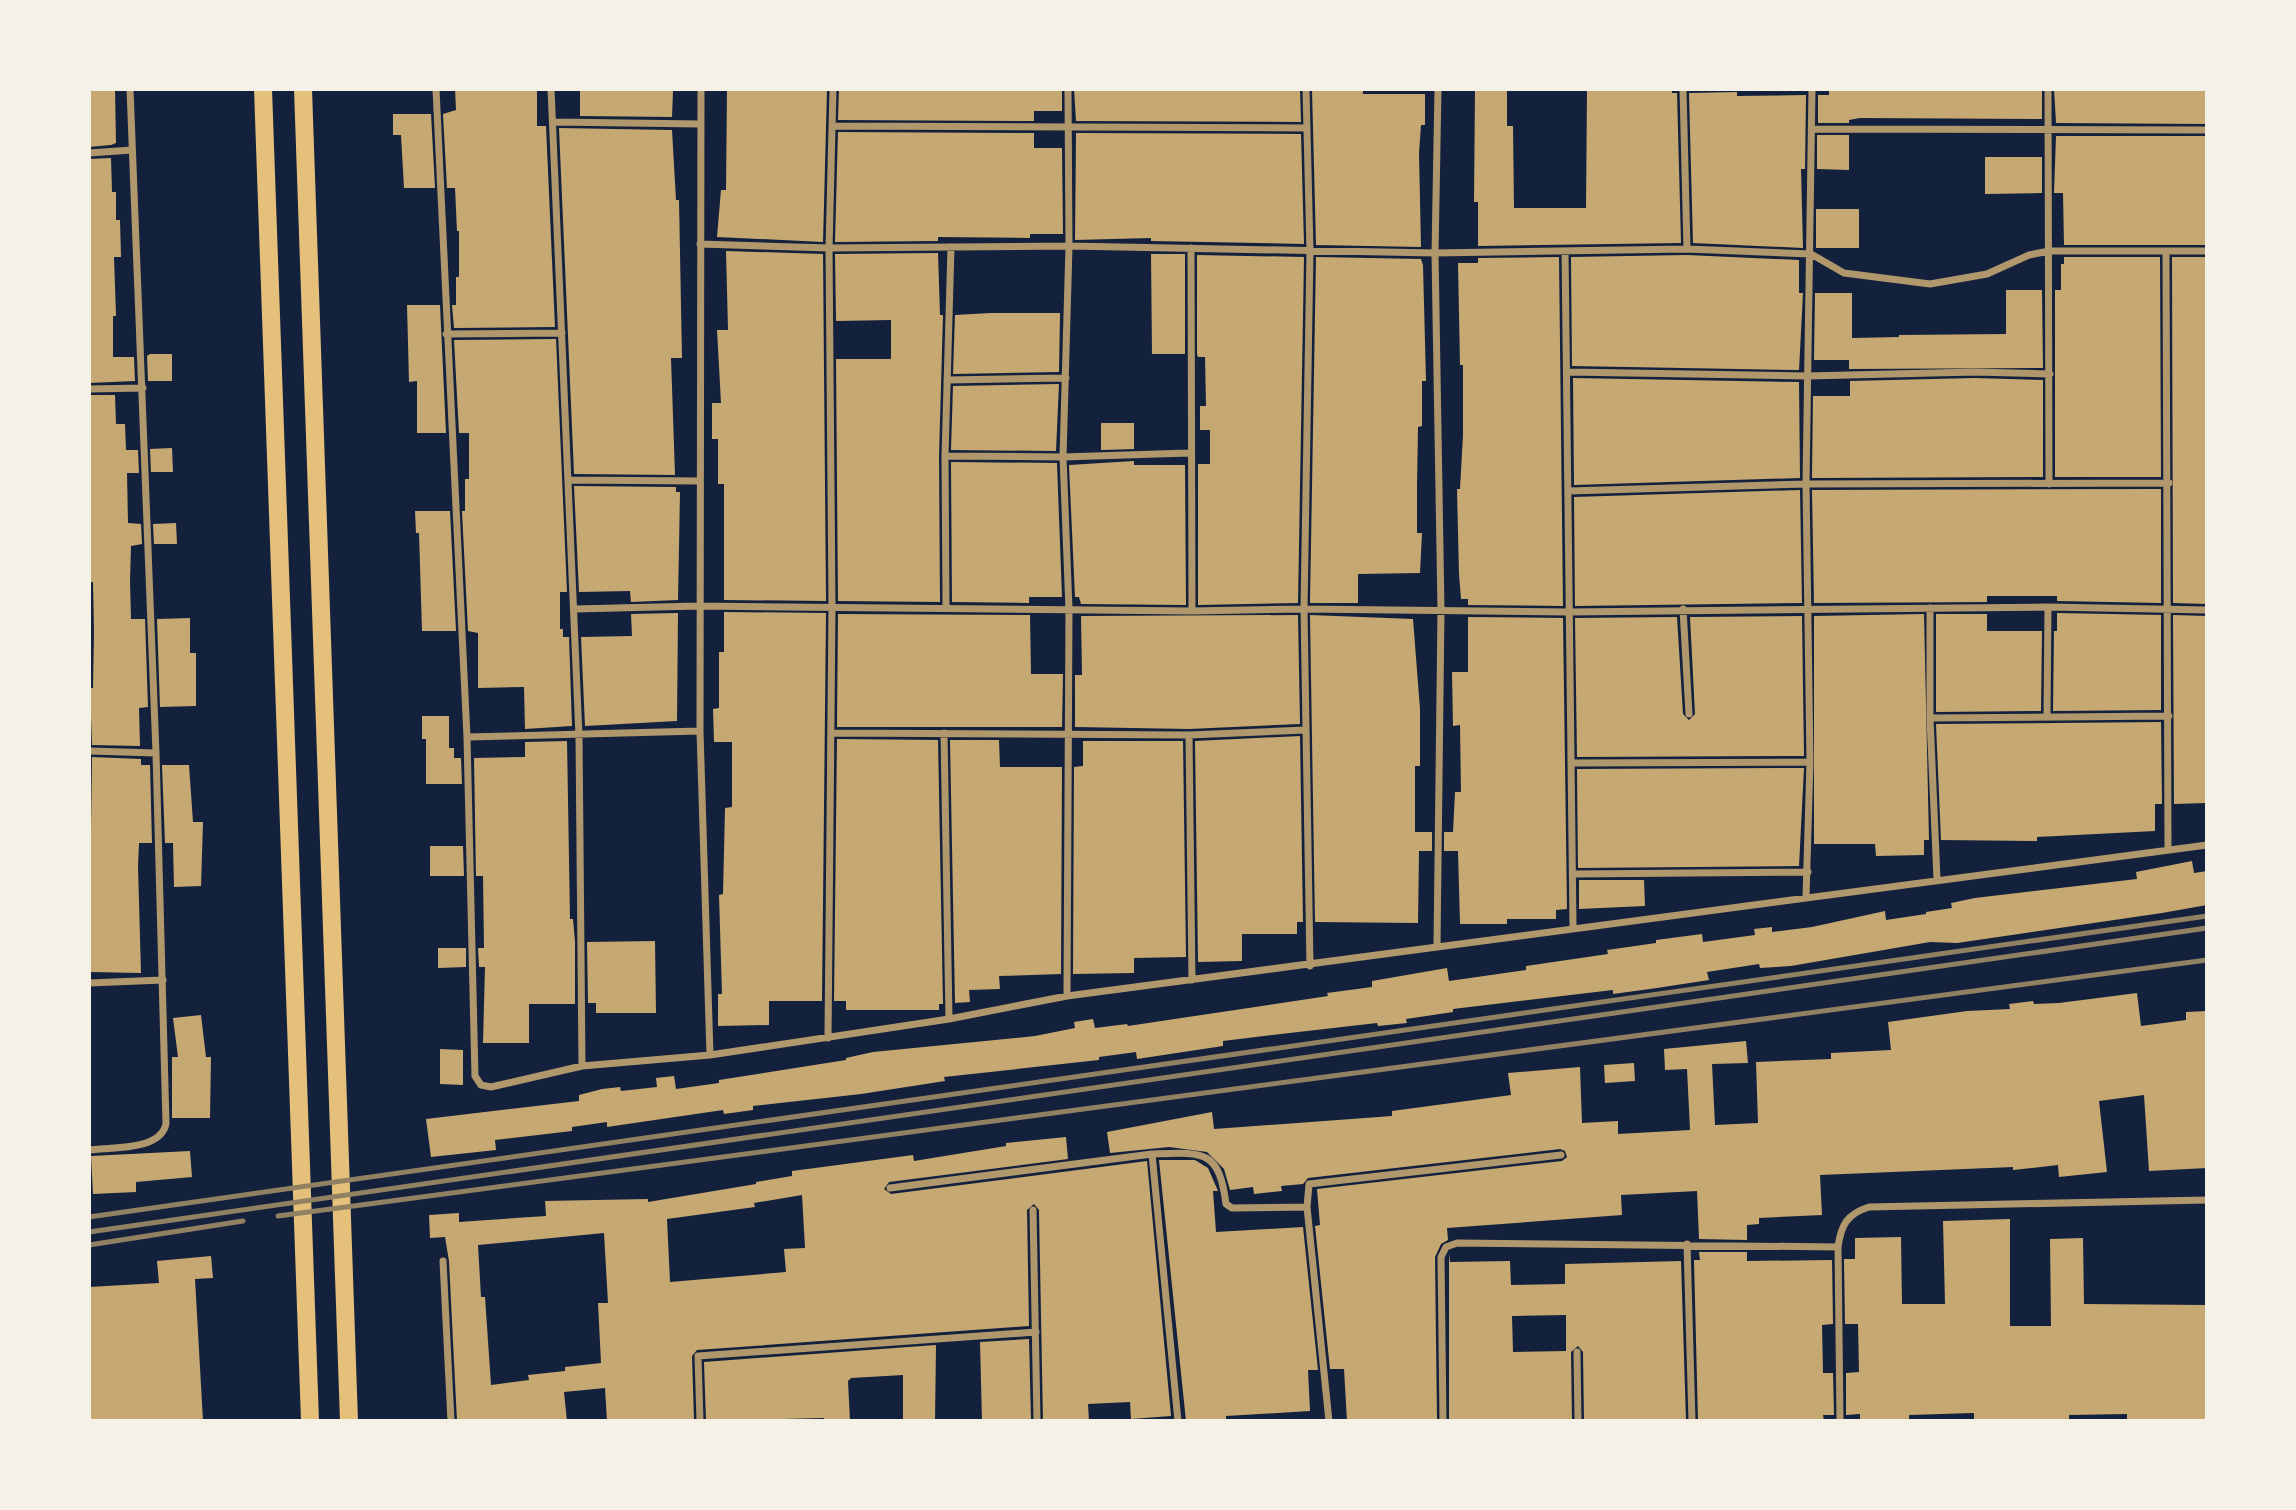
<svg xmlns="http://www.w3.org/2000/svg" width="2296" height="1510" viewBox="0 0 2296 1510" font-family="'Space Grotesk',sans-serif">
  <style>
    .building { fill: #c6a872; fill-rule: evenodd }
    .lines { fill: none; stroke-linecap: round; stroke-linejoin: round }
    .minor { stroke: #b1986c; stroke-width: 7 }
    .motorway { stroke: #e5c07b; stroke-width: 18 }
    .rail { stroke: #918062; stroke-width: 5 }
  </style>
  <rect width="100%" height="100%" fill="#14213d"/>
  <path class="building" d="M89,89H115L116,143L111,145L89,147Z
    M455,89H537V126H546L555,327L454,328L452,305H456V277H459V231H457L455,188H447L443,114L456,110Z
    M580,89L673,91L672,117L580,116Z
    M727,89H827L823,242L717,237L721,190H726Z
    M839,89H1062V111H1034V121L838,120Z
    M1074,89H1300L1301,122L1076,121Z
    M1312,89H1363V94H1425V125H1421L1419,153L1421,247L1316,245Z
    M1475,89H1507V126H1513L1514,208H1586L1587,89H1672V93H1677L1681,243L1478,246V202H1474Z
    M1829,89H2042V119L1860,118L1849,120V123H1818V95H1829Z
    M2054,89H2207V124L2056,123Z
    M1737,92V96L1806,95L1805,169H1801L1803,248L1693,243L1689,93Z
    M393,114H431L435,188H404L401,135H393Z
    M559,128L672,130L676,200H679L682,358H671L675,475L574,474Z
    M838,132L1034,133V148H1062L1063,234H1030V238L938,237V241L835,242Z
    M1076,133L1301,134L1304,244L1151,241V238L1075,240Z
    M1817,135H1849V170L1817,169Z
    M2056,136H2207L2206,245H2064L2063,193H2054Z
    M1985,157H2042V193L1985,194Z
    M111,158L112,192H116V220H120L121,257H114L116,316H113V357H134L135,381L89,383V159Z
    M1816,209H1859V248H1816Z
    M726,251L823,254L826,601L724,600V484H718V439H712V403H721L717,330H728Z
    M938,253L940,315H943L939,456L940,602L838,601L836,359H891V320L836,321L835,254Z
    M1151,254H1185V354H1152Z
    M1197,255L1304,257L1298,603L1198,605V464H1210V430H1200V406H1206L1205,357H1198L1197,354Z
    M1687,255L1799,260V293H1803L1799,370L1572,366L1571,257Z
    M1316,257L1421,259L1423,265L1426,381H1422V426L1418,427L1417,486V533H1422L1420,573L1358,574V603H1310Z
    M1559,257L1563,606L1468,605V599H1461L1459,574L1457,489H1460L1463,435V365H1460L1458,263H1478V258Z
    M2064,257H2160L2161,477H2055V290H2061V264H2064Z
    M2172,257H2206L2207,604L2173,603Z
    M2006,290H2042L2043,368L1849,369V360H1814L1815,293H1852V338L1899,337V335L2006,334Z
    M407,305H440L446,433H417V381L409,382Z
    M991,313H1060L1059,372L953,374L955,315Z
    M556,339L567,592H560V629H563V637H569L572,726L525,729L524,687L478,688V633L468,631L462,511H465V479H469V433H459L454,340Z
    M150,354H172V381H148L147,356Z
    M1573,378L1799,382L1800,478L1574,485Z
    M1975,378L2043,380V477L1812,478L1813,396H1850V381Z
    M1059,384L1056,451L951,450L953,386Z
    M89,395H115L116,424H125L126,450H138L139,473H127L128,523L141,524L142,544L131,546L130,581L131,619H145L148,707L139,708L140,746L92,745L90,688H93L94,632L93,582H90Z
    M1101,423H1134V449L1101,450Z
    M172,448L173,472H151L150,449Z
    M1134,461V465H1185L1186,605L1081,604L1079,597H1075L1069,465Z
    M951,462L1057,463L1062,597H1029V603L952,602Z
    M574,486L676,487V492H680L678,600L631,602L630,591L579,592Z
    M2161,489V603L2057,601V596H1987V602L1814,603L1812,490Z
    M1800,490L1802,603L1575,606L1574,497Z
    M415,511H450L456,631H422L419,533H416Z
    M176,523L177,544H154L153,524Z
    M724,612L826,613L822,1001H769V1025L718,1026V994H722L719,895L723,894L725,808L732,807V742H714L713,709L719,708V652H724Z
    M678,613L677,721L585,726L581,637L632,636L631,614Z
    M2057,613L2161,615V710L2053,711L2054,631H2057Z
    M838,614L1030,615L1031,674H1063L1062,727H837Z
    M1924,614L1929,840H1924V855L1876,856L1875,844H1814V616Z
    M1936,614H1987V631H2042L2041,711L1936,712Z
    M1298,615L1300,724L1189,729L1075,727V675H1082L1081,616Z
    M1310,615L1413,619L1420,709V766H1415V832H1432V851H1419L1418,923L1315,922Z
    M2173,615L2207,616V803L2174,804Z
    M1802,616L1804,756L1577,757L1575,618L1677,617L1683,714L1689,720L1695,714L1690,617Z
    M1468,617L1563,618L1567,909L1556,910V919H1507V924H1460L1458,851H1444V832H1453L1455,792H1461L1460,725L1453,726L1452,672H1468Z
    M190,618V653H196V706L160,707L157,619Z
    M422,716H449V748H454V758H461L462,784H426V739H422Z
    M2161,722L2162,804H2155V831L2037,837V841L1941,840L1936,724Z
    M1300,736L1303,922H1297V934H1242V961L1198,962L1195,741Z
    M837,739L938,740L943,1004H939V1010H846V1001H834Z
    M950,740H999L1000,767H1062L1061,974L999,976L1000,989L969,990L970,1002L955,1003Z
    M567,741L570,919H573L575,942V1004H529V1043H483L485,967H479L478,948H484L483,876H476L474,758L525,757V742Z
    M1083,741H1183L1186,957L1134,958V973L1073,974L1074,767L1083,766Z
    M92,757L141,759V765H150L152,843H139L138,866L141,973L89,972Z
    M162,765H189L193,822H203L201,886L174,887L173,843H165Z
    M1804,768L1799,866L1578,868L1577,769Z
    M430,846H463L464,876H430Z
    M2192,861L2194,873L2207,871V905L2162,913L1957,943L1930,942L1791,966L1760,968L1759,964L1707,972L1709,980L1657,988L1613,994V990L1453,1009V1012L1406,1019L1407,1023L1378,1026L1377,1023L1264,1036L1223,1041V1046L1137,1059L1136,1052L1099,1057V1060L944,1077L945,1081L861,1094L753,1106V1110L724,1114L723,1110L607,1127V1122L572,1127V1131L495,1140L496,1150L431,1157L426,1119L579,1101V1095L602,1089L620,1087L621,1091L657,1087L656,1078L674,1076L676,1089L719,1083V1080L846,1060V1058L873,1052L1035,1036L1075,1028L1074,1022L1093,1019L1095,1028L1127,1024L1128,1026L1328,996L1327,993L1372,987V981L1447,968L1449,981L1526,970V966L1608,954L1607,950L1656,943V940L1702,934L1703,942L1755,935L1754,929L1772,927V932L1812,927L1885,911L1886,920L1926,914V912L1952,908L1951,903L1975,898L2137,879L2136,872Z
    M1579,880H1644L1645,906L1579,909Z
    M655,941L656,1013H596V1003H588L587,942Z
    M438,948H466V967L438,968Z
    M2137,993L2141,1026L2186,1020V1012L2207,1011V1168L2149,1171L2144,1095L2099,1101L2107,1172L2059,1177L2058,1165L2013,1170V1167L1820,1175L1822,1215L1759,1218V1224L1747,1225V1240L1699,1239L1697,1191L1621,1195L1622,1215L1447,1228L1448,1240L1441,1244L1435,1257L1437,1421H1347L1344,1369H1330L1315,1226L1320,1225L1317,1189L1562,1161L1567,1157L1565,1151L1560,1149L1308,1178L1303,1184L1281,1186L1282,1191L1254,1194L1253,1187L1230,1190L1224,1169L1207,1152L1169,1147L1110,1153L1107,1132L1212,1112L1214,1129L1392,1116V1111L1511,1095L1508,1073L1580,1067L1582,1123L1618,1121V1134L1690,1130L1687,1069L1665,1070L1664,1049L1746,1041L1748,1063L1712,1064L1715,1125L1758,1123L1756,1062L1831,1059V1053L1891,1050L1888,1022L1967,1011L2010,1009L2009,1004L2033,1001L2034,1004L2059,1003Z
    M201,1015L206,1057H211L210,1118H172V1057H178L173,1018Z
    M440,1049L463,1050V1085L440,1084Z
    M1634,1063L1635,1081L1605,1083L1604,1065Z
    M1066,1137L1068,1159L889,1182L884,1189L891,1194L1147,1161L1171,1416L1131,1419L1130,1402L1088,1404L1089,1421H1043L1039,1210L1034,1204L1027,1210L1029,1326L697,1350L692,1356L694,1421H607L605,1388L564,1392L567,1421H457L449,1261L445,1237L430,1238L429,1215L459,1213V1222L546,1216L545,1201L648,1199V1202L756,1184V1182L792,1176V1171L815,1168L913,1155L914,1161L1006,1146V1143ZM802,1195L805,1248L784,1249L786,1272L670,1282L667,1219L755,1207L754,1203ZM604,1233L608,1303H598L601,1363L565,1367V1371L528,1375L529,1380L491,1385L485,1297H481L478,1245Z
    M190,1151L192,1177L136,1182V1192L93,1194L91,1156Z
    M1159,1160H1195L1208,1168L1218,1191H1213L1216,1232L1303,1227L1318,1370H1308L1310,1411L1226,1416V1421H1186Z
    M2010,1219V1326H2051L2050,1239L2083,1238L2084,1304L2207,1305V1421H2127V1414L2069,1415V1421H1974V1413L1909,1415V1421H1860V1414L1846,1415V1373L1859,1372L1858,1324H1845L1844,1259H1855V1238L1901,1237L1902,1304H1945L1943,1221Z
    M1699,1252H1747V1261L1832,1260L1833,1324L1822,1325L1823,1373H1833L1834,1415H1823L1824,1421H1698L1694,1260H1700Z
    M1449,1254L1450,1262L1510,1261L1511,1285L1565,1284V1264L1681,1261L1686,1421H1584L1583,1352L1578,1346L1571,1352L1572,1421H1449ZM1566,1315V1351L1513,1352L1512,1316Z
    M211,1256L213,1278L195,1279L203,1421H89V1287L159,1283L157,1261Z
    M1029,1339L1031,1421H982L980,1342Z
    M936,1345L935,1421H903V1375L851,1378L848,1381L850,1421H824V1418L706,1421L704,1362Z"/>
  <g class="lines">
    <path class="minor" d="M436,89L467,737L475,1076L481,1085L491,1087L582,1066L710,1055L949,1019L1067,996L2207,845
      M551,89L579,736L582,1066
      M701,89L700,731L710,1055
      M1306,89L1310,251L1304,609L1310,966
      M1683,89L1687,249
      M2048,89L2049,484
      M554,122L700,124
      M833,126L1307,128
      M1812,129L2207,130
      M89,153L132,150
      M700,244L829,248L1069,246L1435,253L1687,249L1811,254L1844,273L1930,284L1987,274L2029,255L2049,251H2207
      M1191,248L1192,611
      M1565,251L1573,927
      M2166,253L2168,850
      M446,334L562,333
      M1568,372L1807,376L1975,372L2050,374
      M947,380L1066,378
      M89,389L143,388
      M945,456L1063,457L1189,453
      M569,480L699,481
      M1569,491L1806,484L2169,483
      M946,606L945,456L951,247
      M1930,608V718L1937,879
      M575,609L699,606L1192,611L1304,609L1569,612L2048,607L2207,610
      M1683,609L1689,714
      M2047,717L2048,607
      M1930,718L2169,716
      M831,733L1189,735L1192,980
      M944,733L949,1019
      M1189,735L1305,730
      M467,737L700,731
      M89,751L156,753
      M1572,763L1810,762
      M1573,874L1808,872
      M1806,897L1810,762L1806,484L1812,89
      M1437,946L1441,610L1435,253L1438,89
      M89,983L163,980
      M1067,996L1069,609L1063,457L1069,246L1068,89
      M828,1038L832,607L829,248L833,89
      M89,1150C112,1147 160,1151 166,1124L156,753L130,89
      M1152,1154L1178,1421
      M890,1188L1152,1154C1203,1152 1219,1149 1226,1204L1232,1208L1307,1207
      M1033,1210L1037,1421
      M1687,1244L1692,1421
      M443,1261L451,1421
      M1577,1352L1578,1421
      M700,1421L698,1356L1036,1332
      M1329,1421L1307,1207L1309,1184L1561,1155
      M1443,1421L1441,1257L1446,1247L1457,1243L1838,1247
      M1840,1421L1838,1247C1841,1225 1847,1214 1869,1207L2207,1200"/>
    <path class="motorway" d="M263,89L310,1421
      M303,89L349,1421"/>
    <path class="rail" d="M278,1216L2207,960
      M89,1217L2207,916
      M89,1232L2207,928
      M89,1245L243,1221"/>
  </g>
  <rect width="2296" height="1510" fill="none" stroke="#f6f1e7" stroke-width="182"/>
</svg>
